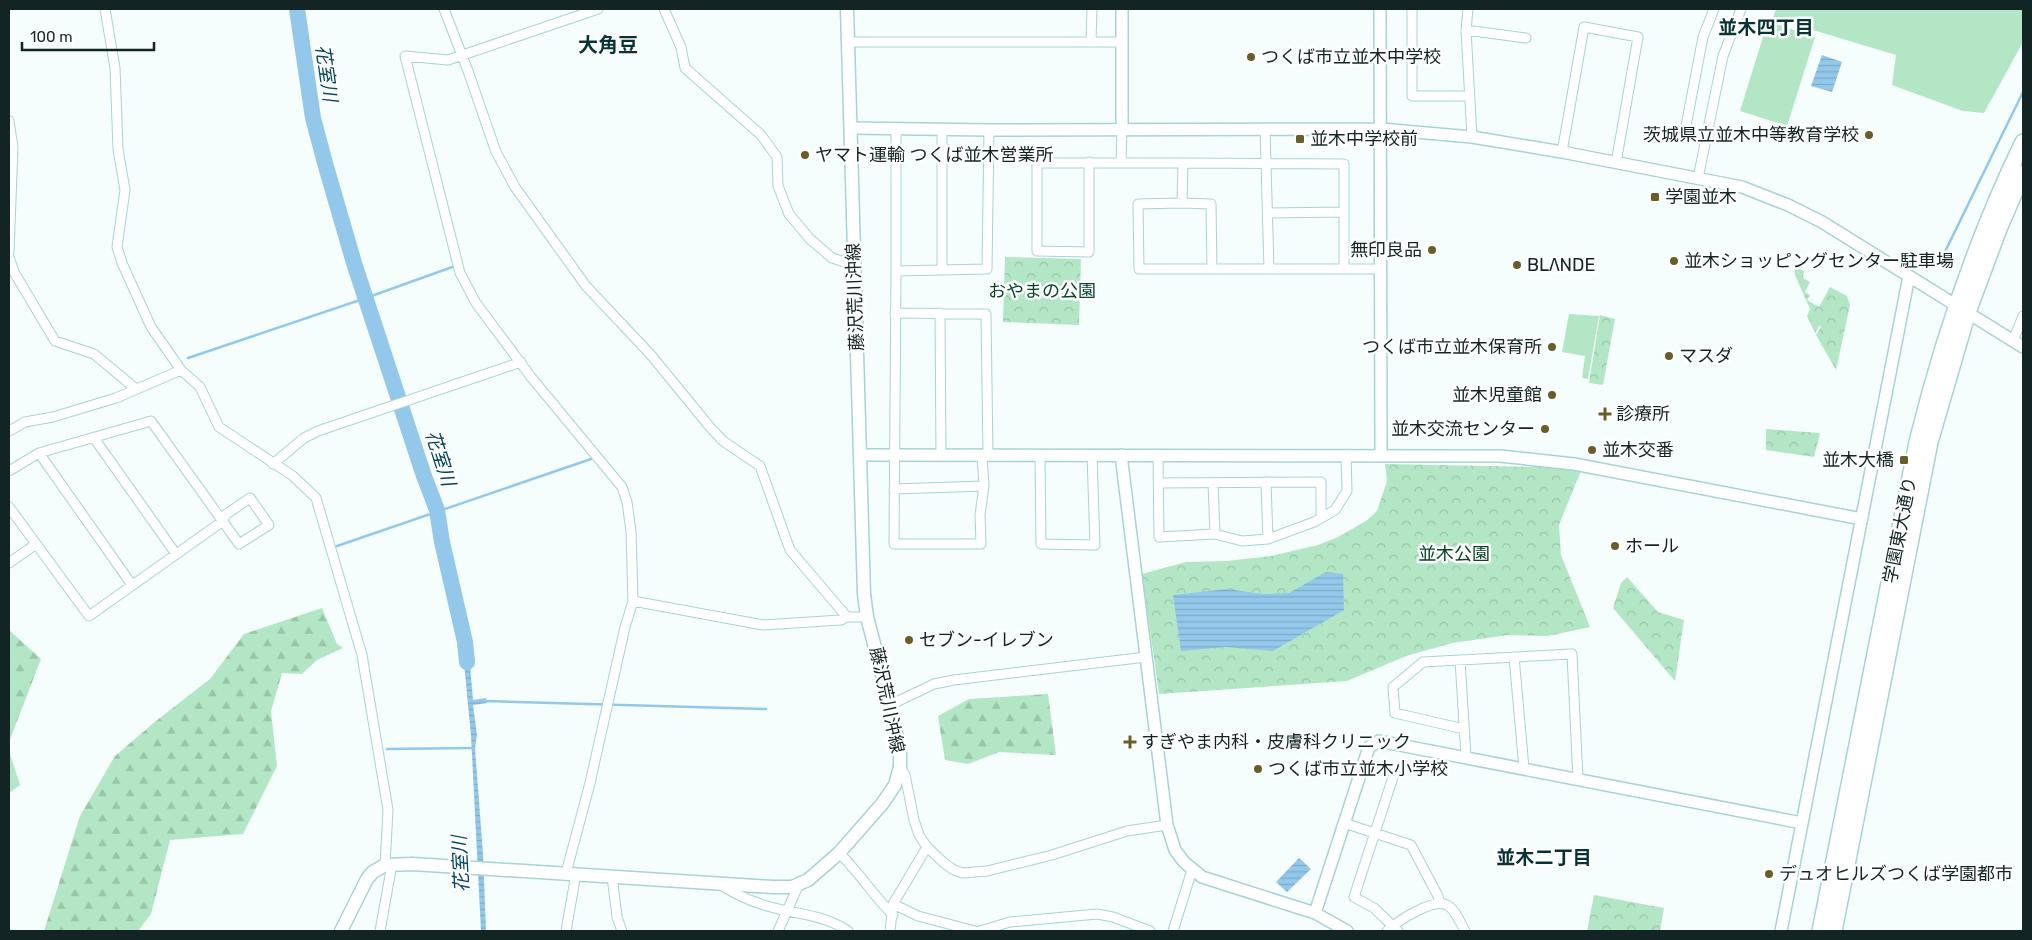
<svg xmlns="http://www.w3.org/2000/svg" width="2032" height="940" viewBox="0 0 2032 940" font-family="Rubik,'Noto Sans JP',sans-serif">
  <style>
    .grass { fill: #b3e6c5 }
    .forest { fill: url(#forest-firs) }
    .park { fill: url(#park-crowns) }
    .water { fill: url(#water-rules) }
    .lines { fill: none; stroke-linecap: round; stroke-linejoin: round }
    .stream { stroke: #93c8ea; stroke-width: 2.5 }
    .river { stroke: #93c8ea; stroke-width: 16 }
    .minor-casing { stroke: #a8d3d3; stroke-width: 11 }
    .tertiary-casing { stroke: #a8d3d3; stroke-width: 14 }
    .secondary-casing { stroke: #a8d3d3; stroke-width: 15 }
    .primary-casing { stroke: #a8d3d3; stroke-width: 18 }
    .minor { stroke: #fff; stroke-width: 9 }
    .tertiary { stroke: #fff; stroke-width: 11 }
    .secondary { stroke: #fff; stroke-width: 12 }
    .primary { stroke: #fff; stroke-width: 15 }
    .poi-dot { fill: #695d2a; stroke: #fff; stroke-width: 2 }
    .labels { text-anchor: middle; stroke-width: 5; stroke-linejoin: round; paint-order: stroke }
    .poi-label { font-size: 18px; fill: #132424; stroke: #fff; text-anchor: start }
    .park-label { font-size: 18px; fill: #024627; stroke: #fff }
    .street-label { font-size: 18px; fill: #132424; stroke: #fff }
    .neighbourhood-label { font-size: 19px; font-weight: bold; fill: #073334; stroke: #fff }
    .water-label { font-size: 19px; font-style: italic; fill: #004565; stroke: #fff }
    .quarter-label { font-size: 20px; font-weight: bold; fill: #073334; stroke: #fff }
  </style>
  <defs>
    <pattern id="forest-firs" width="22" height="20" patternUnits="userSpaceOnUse" patternTransform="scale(1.25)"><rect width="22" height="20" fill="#b3e6c5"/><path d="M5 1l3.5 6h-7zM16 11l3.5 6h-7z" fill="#99c5a9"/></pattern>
    <pattern id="park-crowns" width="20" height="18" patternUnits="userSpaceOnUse" patternTransform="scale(1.25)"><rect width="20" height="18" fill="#b3e6c5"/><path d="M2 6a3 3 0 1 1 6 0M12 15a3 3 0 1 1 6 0" fill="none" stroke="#99c5a9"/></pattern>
    <pattern id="water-rules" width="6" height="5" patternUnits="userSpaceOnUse" patternTransform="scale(1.25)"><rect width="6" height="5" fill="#93c8ea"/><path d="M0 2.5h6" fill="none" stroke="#7eacc9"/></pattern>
  </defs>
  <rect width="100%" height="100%" fill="#f5fdfd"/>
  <path class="grass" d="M1776,9H2023V42L1984,113L1963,111L1892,85L1896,55L1773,18Z
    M1768,21L1815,37L1787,126L1740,111Z
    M1569,314L1599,316L1588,379L1582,378L1585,356L1562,352Z"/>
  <path class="forest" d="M322,608L337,644L343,648L317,660L302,674L282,673L271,711L277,766L243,834L170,840L151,914L138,931H44L80,816L115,756L156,721L210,679L244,634Z
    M9,630L41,659L9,742Z
    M1048,694L1056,755L999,752L968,764L945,760L938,716L969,699Z
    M9,751L20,785L9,793Z"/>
  <path class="park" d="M1005,257L1081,259L1079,325L1003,322Z
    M1794,266L1804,271L1803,278L1810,282L1805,292L1810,295L1807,300L1819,307L1830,287L1847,296L1850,305L1836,370L1816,335L1821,327L1820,325L1815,333L1807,316L1810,309L1795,275Z
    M1600,315L1615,319L1603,385L1589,383Z
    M1766,429L1820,433L1814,457L1766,450Z
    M1385,464L1582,468L1559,525L1561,555L1590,627L1548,636L1508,635L1452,643L1406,656L1347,681L1159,694L1142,574L1186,562L1227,561L1271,556L1318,545L1338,537L1366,521L1377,511L1387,481Z
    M1627,577L1658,612L1684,620L1675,681L1613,608L1621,583Z
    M1594,895L1664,908L1660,931H1587Z"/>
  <path class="water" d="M1822,55L1842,62L1832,92L1811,86Z
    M1326,572L1343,574L1344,610L1273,651L1226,647L1181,651L1173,595L1227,589L1262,594L1289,593Z
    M462,642H468L473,700L486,698L487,703L473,705L477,735L475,748L483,854L486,931H481L471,736Z
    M1299,858L1311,869L1287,892L1276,882Z"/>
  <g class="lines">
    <path class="stream" d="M1939,264L2023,92
      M188,358L366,298L455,266
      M337,546L591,459
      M485,701L766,709
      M387,749L473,748"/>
    <path class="river" d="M297,9L313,118L325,163L354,263L424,476L437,510L442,542L465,642L467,662"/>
    <defs>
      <path id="minor" d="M105,9L115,68L118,149L125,190L117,247L122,263L151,327L181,370L200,387L219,427L293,476L316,498L362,655L388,810L385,865
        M444,9L468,71L496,152L515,187L586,286L651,355L709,426L723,441L760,466L790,550L847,617H867
        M664,9L681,47L685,68L761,135L777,157L778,186L789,214L810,239L832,258L854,265
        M1412,9V96H1469
        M1468,9L1466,30L1472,137
        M1466,30L1526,38
        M848,42H1122
        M1091,42L1092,9
        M9,121L13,147L9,252
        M896,129V271L987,269L989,130
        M1122,129L1121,163H1183L1182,203L1138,204L1139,269H1380
        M1265,129L1269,269
        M942,130V270
        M1708,136L1685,131L1703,37L1714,9
        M1562,152L1584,27L1638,37L1616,163
        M1089,162V252L1037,251V163H1121
        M1183,163L1344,164V269
        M1698,178L1723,56L1741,9
        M1182,203L1211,204L1212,269
        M1268,213L1344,212
        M9,257L14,272L55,341L94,354L136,389
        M896,271L894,544H981L980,515L984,486L982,455
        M895,313L986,314L988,455
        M940,313L941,455
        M2013,341L2023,316
        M9,431L25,422L53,417L116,398L181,370
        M94,438L176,554
        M39,453L132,585
        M1040,455L1041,544L1095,545L1092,455
        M1158,455L1159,537L1215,534L1242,541L1268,539L1314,522L1335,510L1347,491L1346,455
        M273,464L304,438L318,431L521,362
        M9,471L39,453L151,421L239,544L269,525L250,498L225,515L223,521L89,616L9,507
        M1266,482L1268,539
        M1159,483L1321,482V518
        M1213,483L1215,534
        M894,489L984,486
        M9,563L36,544
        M633,601L763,625L841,620L847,617
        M1514,657L1524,768
        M1460,660L1466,757
        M890,705L934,684L954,680L1146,657
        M1464,729L1395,713L1393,687L1423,662L1572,654L1578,779
        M900,767L905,775L914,820L919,835L927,847L944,863L954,870L963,873L987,871L1052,855L1127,831L1167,825
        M1395,771L1354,897L1374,908L1398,931
        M1344,823L1411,845L1438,896L1440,903
        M839,853C859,872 873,895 893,915
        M566,873L590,783L625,627L633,601L631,531L627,502L622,487L531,377L476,303L460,273L405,56L448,60L598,9
        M612,876L617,917L622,931
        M721,885C735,894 750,901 767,906C797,915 820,913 848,931
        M893,904L918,916L975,931
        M380,931L392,864
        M566,931L576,874
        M778,931L799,884
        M890,931L893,904L927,847
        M980,931L1010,922L1097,914L1113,917L1150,931
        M1173,931L1192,870
        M1387,931C1398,921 1432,898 1447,905C1456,910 1460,923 1465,931"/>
      <path id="tertiary" d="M1380,9L1381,454
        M851,128L989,130L1381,129L1472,137L1562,152L1742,187L1788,205L1822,222L2023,347
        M1122,129V9
        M860,455L1500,456L1574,464L1862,519
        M1121,455L1167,825L1175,850L1184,862L1202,877L1315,913L1347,931
        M1315,913L1369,747L1379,741L1802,823
        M1781,931L1909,276"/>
      <path id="secondary" d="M341,931L367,879L373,872L385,865L413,864L772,887H792L808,880L839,853L882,804L895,785L900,767V752L890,705L867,617L864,594L847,9"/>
      <path id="primary" d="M1820,931L1917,442C1943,337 1976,239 2023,142
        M1834,931L1930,442L1968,312L1999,229L2023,173"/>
    </defs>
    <use href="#minor" class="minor-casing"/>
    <use href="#tertiary" class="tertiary-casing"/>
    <use href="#secondary" class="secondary-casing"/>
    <use href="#primary" class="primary-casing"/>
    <use href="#minor" class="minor"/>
    <use href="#tertiary" class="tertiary"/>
    <use href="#secondary" class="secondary"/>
    <use href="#primary" class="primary"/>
  </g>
  <g class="poi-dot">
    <circle cx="1251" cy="57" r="5"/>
    <circle cx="1869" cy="135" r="5"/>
    <rect x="1295" y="134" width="10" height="10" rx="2.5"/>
    <circle cx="805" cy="155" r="5"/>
    <rect x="1650" y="192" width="10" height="10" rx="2.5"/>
    <circle cx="1432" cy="250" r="5"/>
    <circle cx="1674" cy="261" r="5"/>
    <circle cx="1517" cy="265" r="5"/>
    <circle cx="1552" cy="347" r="5"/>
    <circle cx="1669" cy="356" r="5"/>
    <circle cx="1552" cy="395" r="5"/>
    <path d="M1602.5 406.5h5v5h5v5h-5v5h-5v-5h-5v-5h5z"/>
    <circle cx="1545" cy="429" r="5"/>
    <circle cx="1592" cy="450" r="5"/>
    <rect x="1899" y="455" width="10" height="10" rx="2.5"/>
    <circle cx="1615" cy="546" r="5"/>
    <circle cx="909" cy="640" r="5"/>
    <path d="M1127.5 734.5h5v5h5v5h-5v5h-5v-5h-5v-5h5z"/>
    <circle cx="1258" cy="769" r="5"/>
    <circle cx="1769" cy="874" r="5"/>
  </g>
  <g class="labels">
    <g class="poi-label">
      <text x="1261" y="63">つくば市立並木中学校</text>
      <text x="1859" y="141" text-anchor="end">茨城県立並木中等教育学校</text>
      <text x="1310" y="145">並木中学校前</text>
      <text x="815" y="161">ヤマト運輸 つくば並木営業所</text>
      <text x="1665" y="203">学園並木</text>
      <text x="1422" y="256" text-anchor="end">無印良品</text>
      <text x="1684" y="267">並木ショッピングセンター駐車場</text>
      <text x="1527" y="271">BLΛNDE</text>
      <text x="1542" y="353" text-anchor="end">つくば市立並木保育所</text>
      <text x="1679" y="362">マスダ</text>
      <text x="1542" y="401" text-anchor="end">並木児童館</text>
      <text x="1616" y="420">診療所</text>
      <text x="1535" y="435" text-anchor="end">並木交流センター</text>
      <text x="1602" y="456">並木交番</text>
      <text x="1894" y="466" text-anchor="end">並木大橋</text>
      <text x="1625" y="552">ホール</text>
      <text x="919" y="646">セブン-イレブン</text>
      <text x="1141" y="748">すぎやま内科・皮膚科クリニック</text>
      <text x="1268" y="775">つくば市立並木小学校</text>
      <text x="1779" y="880">デュオヒルズつくば学園都市</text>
    </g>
    <g class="park-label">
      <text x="1042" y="297">おやまの公園</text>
      <text x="1454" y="560">並木公園</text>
    </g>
    <g class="street-label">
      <text transform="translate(855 297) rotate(-92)" y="6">藤沢荒川沖線</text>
      <text transform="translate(1900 530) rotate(-79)" y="6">学園東大通り</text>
      <text transform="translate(887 700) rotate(78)" y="6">藤沢荒川沖線</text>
    </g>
    <g class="neighbourhood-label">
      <text x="1766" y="34">並木四丁目</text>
      <text x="1544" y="864">並木二丁目</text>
    </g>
    <g class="water-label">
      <text transform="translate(327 73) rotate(82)" y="7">花室川</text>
      <text transform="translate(441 458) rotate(72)" y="7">花室川</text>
      <text transform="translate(460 864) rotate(-93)" y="7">花室川</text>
    </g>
    <g class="quarter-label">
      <text x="608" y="52">大角豆</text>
    </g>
  </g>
  <rect width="2032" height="940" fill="none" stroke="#132424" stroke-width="20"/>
  <path d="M22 42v8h132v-8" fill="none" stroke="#132424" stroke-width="2.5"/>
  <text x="30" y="42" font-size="15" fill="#132424" stroke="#ffffff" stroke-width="4" paint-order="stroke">100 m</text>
</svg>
